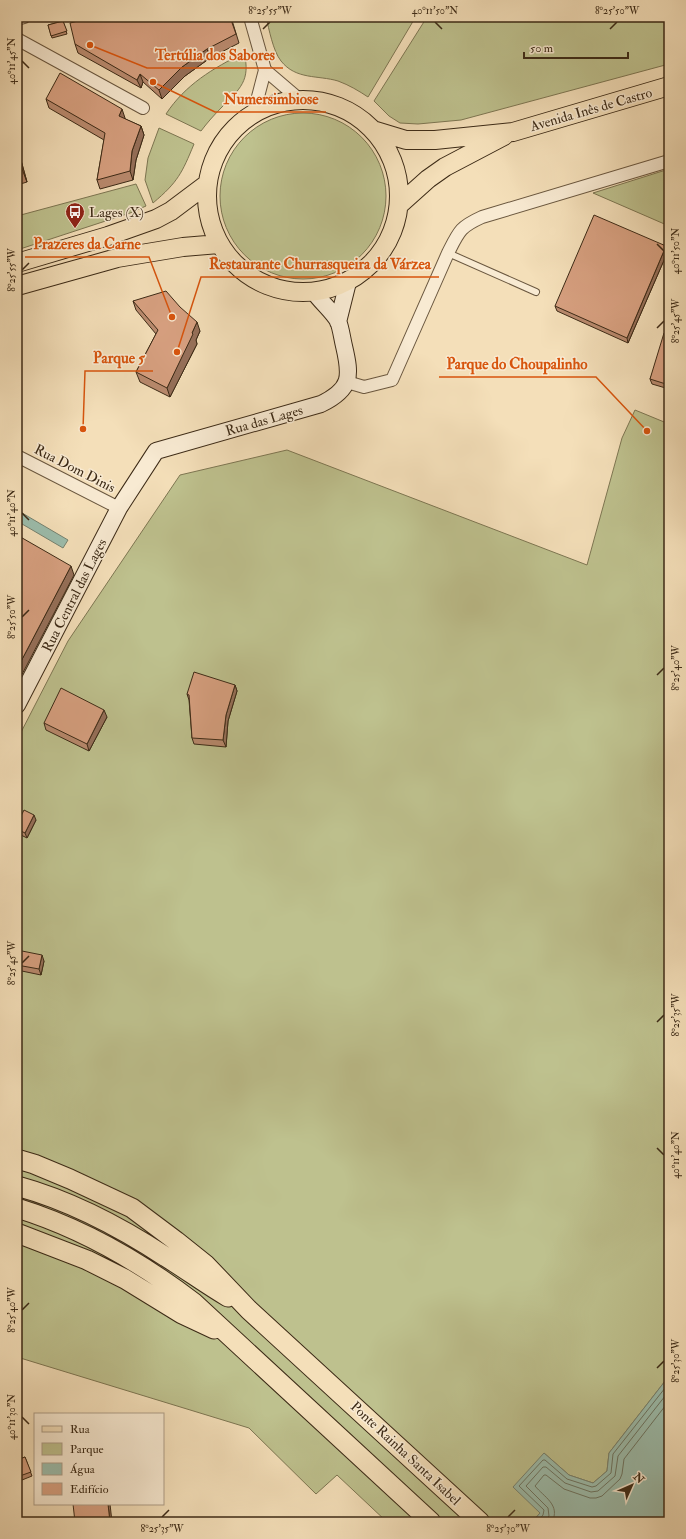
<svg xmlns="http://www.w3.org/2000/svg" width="686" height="1539" viewBox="0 0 686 1539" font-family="'IM FELL Double Pica',serif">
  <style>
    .green { fill: #bec18e; stroke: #7d7652 }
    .water { fill: #9cbdac; stroke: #768270 }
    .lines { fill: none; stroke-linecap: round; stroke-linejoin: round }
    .shore { stroke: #6c7461; stroke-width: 1 }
    .service-casing { stroke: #6a573f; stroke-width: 8 }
    .minor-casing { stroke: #6a573f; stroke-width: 14 }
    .secondary-casing { stroke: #3c2a16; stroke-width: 18 }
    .primary-casing { stroke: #3c2a16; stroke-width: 20 }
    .trunk-casing { stroke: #3c2a16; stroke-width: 21 }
    .service { stroke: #f8ead2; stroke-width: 6 }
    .minor { stroke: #f8ead2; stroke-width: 12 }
    .secondary { stroke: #f8ead2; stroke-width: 16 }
    .primary { stroke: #f4dfb9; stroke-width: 18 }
    .trunk { stroke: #f4dfb9; stroke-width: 19 }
    .wall { fill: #b98a6e; stroke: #3c2a16 }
    .shaded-wall { fill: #96705a; stroke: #3c2a16 }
    .building { fill: #d7a080; stroke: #3c2a16 }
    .ticks { fill: none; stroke: #3c2a16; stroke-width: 1.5 }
    .labels { text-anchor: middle; stroke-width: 3; stroke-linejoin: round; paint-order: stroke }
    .street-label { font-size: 14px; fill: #3c2a16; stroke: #f8ead2 }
    .poi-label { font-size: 14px; fill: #3c2a16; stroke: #f8ead2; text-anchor: start }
    .leader { fill: none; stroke: #d7540d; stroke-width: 1.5 }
    .callout-dot { fill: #d7540d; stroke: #f8ead2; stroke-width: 1.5 }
    .callout-label { font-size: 15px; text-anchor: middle; font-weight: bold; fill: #d7540d; stroke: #f8ead2; stroke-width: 3; stroke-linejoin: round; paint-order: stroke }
    .neatline { fill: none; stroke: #3c2a16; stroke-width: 1.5 }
    .ticks-label { font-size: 10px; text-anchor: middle; fill: #3c2a16 }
  </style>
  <rect width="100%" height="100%" fill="#f4dfb9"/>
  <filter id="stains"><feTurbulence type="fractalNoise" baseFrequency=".005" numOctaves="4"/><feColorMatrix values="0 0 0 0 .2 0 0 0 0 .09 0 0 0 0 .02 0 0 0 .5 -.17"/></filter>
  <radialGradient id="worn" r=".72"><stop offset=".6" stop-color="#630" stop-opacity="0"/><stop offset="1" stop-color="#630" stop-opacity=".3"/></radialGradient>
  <path class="green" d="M266,17H412L415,18L368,97C359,91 349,85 338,81C318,75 296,80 281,61C273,51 269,29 266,17Z
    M427,17H669V64L461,120L418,124L400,123L389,116L374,101Z
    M244,53C251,80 240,89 222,107C214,115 207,123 201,131L166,114C185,85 213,68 244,53Z
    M220 196a83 83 0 1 1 166 0a83 83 0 1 1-166 0Z
    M159,128L194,144C182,173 178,182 153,203L145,180L148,158Z
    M669,169V226L593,193Z
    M136,184L146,206L130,213L17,250V216Z
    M635,410L669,424V1376L609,1453L607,1471L593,1483L569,1475L544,1453L540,1513L532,1522H387L337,1475L316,1494L249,1428L17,1357V740L68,641L180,475L287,450L587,565L622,438Z"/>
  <path class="water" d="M17,510L68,540L63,548L17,521Z
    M669,1376V1522H532L540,1513L513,1487L544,1453L569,1475L593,1483L607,1471L609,1453Z"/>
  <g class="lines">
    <path class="shore" d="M537,1522L543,1515L544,1510L519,1486L543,1460H545L567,1479L592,1487L596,1486L611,1473L613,1454L669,1383
      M544,1522L549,1516L548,1508L526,1486L543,1467H546L565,1483L591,1492L598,1491L615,1476L618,1456L669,1391
      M552,1522C561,1505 544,1497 535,1486L544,1475H546L564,1489L590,1498H596L602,1496L620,1479L622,1474L624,1459L669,1401"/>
    <defs>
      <path id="service" d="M448,253L536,292"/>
      <path id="minor" d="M250,17L265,70L254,112
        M17,19L24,17
        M17,39L143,108
        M265,70L299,99
        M347,382L364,387L392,380L448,253C459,231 460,227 482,217L669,161
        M17,456L119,508"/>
      <path id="secondary" d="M338,322L348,282
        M17,705L119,508L156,451L321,404C352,389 351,376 344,346C342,338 341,328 338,321C332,311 321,302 314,292"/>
      <path id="primary" d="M207 196a96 96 0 1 1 192 0a96 96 0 1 1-192 0Z
        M373,130L406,140H435L513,132L669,86
        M399,205L428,179L445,167L504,136
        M17,263L108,236L156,219L171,211L207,184
        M17,286L117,258L183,247L219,244"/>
      <path id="trunk" d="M17,1159L34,1164L70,1179L132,1208L176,1241L206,1265L249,1310L480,1522
        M17,1186C68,1200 122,1228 166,1257C187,1270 206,1284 228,1297
        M17,1208C82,1228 139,1261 193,1302L431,1522
        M17,1233L87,1260L125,1279L182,1314L214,1329"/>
    </defs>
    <use href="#service" class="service-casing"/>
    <use href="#minor" class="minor-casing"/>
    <use href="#secondary" class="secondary-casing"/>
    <use href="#primary" class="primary-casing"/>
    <use href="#trunk" class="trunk-casing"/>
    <use href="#service" class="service"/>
    <use href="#minor" class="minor"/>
    <use href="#secondary" class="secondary"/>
    <use href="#primary" class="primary"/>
    <use href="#trunk" class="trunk"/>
  </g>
  <path class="wall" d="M231,17L239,43L210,58L185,76L162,99L143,82L141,88L78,53L75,44Z
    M63,21L67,34L52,38L48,25Z
    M46,99L125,118V119L141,126L144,135L136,160L133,180L100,189L97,180L104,140L49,108Z
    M17,146L27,182L17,185Z
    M668,251L628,343L557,311L555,306Z
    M133,301L200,331L196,340L197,344L170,397L140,382L136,372L156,334L136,310Z
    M669,334V389L652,384L650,379Z
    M235,685L237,691L228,721L226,747L194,744L192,738L189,700L187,694Z
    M107,717L89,751L46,730L44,723Z
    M36,820L27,838L17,833V824Z
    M17,950L44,961L41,975L17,970Z
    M25,1457L32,1476L17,1482V1460Z"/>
  <path class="shaded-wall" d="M207,49L210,58L185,76L162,99L159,90L182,67Z
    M140,74L143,82L141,88L137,80Z
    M122,109L125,118L122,125L119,116Z
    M141,126L144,135L136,160L133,180L130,171L132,151Z
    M17,146L27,182L22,169L17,150Z
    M666,246L668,251L628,343L627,338Z
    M197,322L200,331L196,340L197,344L170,397L167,388Z
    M71,566L74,575L17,684V669Z
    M235,685L237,691L228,721L226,747L223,740L226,715Z
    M104,710L107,717L89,751L87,744Z
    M34,815L36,820L27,838L25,833Z
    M42,955L44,961L41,975L39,969Z
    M108,1504H110L112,1522H110Z"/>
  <path class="building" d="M94,17H230L236,34L207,49L182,67L159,90L140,74L137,80L75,44L70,23Z
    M63,21L67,31L51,36L48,25Z
    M60,73L122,109L119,116L141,126L132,151L130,171L97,180L105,133L46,99Z
    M17,150L22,169L17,171Z
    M594,215L666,246L627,338L555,306Z
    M166,291L180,307L197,322L192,333L193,334L167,388L136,372L158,330L133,301Z
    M664,333L669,334V385L650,379Z
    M17,535L71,566L17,669Z
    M194,672L235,685L226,715L223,740L192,738L189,695L187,694Z
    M61,688L104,710L87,744L44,723Z
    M24,810L34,815L25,833L17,829V824Z
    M17,950L42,955L39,969L17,965Z
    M25,1457L31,1472L17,1477V1460Z
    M73,1504H108L110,1522H75Z"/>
  <path class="ticks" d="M435,22L442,29M263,29L270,22M610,29L617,22M22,61L29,68M657,244L664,251M22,270L29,263M657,328L664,321M22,513L29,520M22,617L29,610M657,675L664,668M22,963L29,956M657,1022L664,1015M657,1148L664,1155M22,1310L29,1303M657,1368L664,1361M22,1417L29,1424M162,1517L169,1510M508,1517L515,1510"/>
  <defs>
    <symbol id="bus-pin" viewBox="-11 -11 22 30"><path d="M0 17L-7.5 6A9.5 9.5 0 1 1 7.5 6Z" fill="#8f2418" stroke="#f8ead2"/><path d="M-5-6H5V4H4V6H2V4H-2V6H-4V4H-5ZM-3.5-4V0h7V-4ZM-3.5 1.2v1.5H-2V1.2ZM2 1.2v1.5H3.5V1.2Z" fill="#fff"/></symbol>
  </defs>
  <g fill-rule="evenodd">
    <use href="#bus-pin" x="64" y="201" width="22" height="30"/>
  </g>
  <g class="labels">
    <g class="street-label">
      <text transform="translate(591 109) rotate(-16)" y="5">Avenida Inês de Castro</text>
      <text transform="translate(264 420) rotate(-16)" y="5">Rua das Lages</text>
      <text transform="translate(75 468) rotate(27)" y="5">Rua Dom Dinis</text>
      <text transform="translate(74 595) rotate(-63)" y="5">Rua Central das Lages</text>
      <text transform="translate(406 1453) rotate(43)" y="5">Ponte Rainha Santa Isabel</text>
    </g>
    <g class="poi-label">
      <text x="89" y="217">Lages (X)</text>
    </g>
  </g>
  <path class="leader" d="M90 45L147 68H283M153 82L215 112H326M172 317L149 257H25M177 352L201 277H439M83 429L85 371H153M647 431L596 377H439"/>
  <g class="callout-dot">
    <circle cx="90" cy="45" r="4"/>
    <circle cx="153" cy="82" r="4"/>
    <circle cx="172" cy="317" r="4"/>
    <circle cx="177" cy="352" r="4"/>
    <circle cx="83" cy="429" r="4"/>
    <circle cx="647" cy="431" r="4"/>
  </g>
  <g class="callout-label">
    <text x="215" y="60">Tertúlia dos Sabores</text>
    <text x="271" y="104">Numersimbiose</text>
    <text x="87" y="249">Prazeres da Carne</text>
    <text x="320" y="269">Restaurante Churrasqueira da Várzea</text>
    <text x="119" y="363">Parque 5</text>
    <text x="517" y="369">Parque do Choupalinho</text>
  </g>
  <rect width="686" height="1539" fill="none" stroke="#f4dfb9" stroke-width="44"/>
  <rect x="34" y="1413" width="130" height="92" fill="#f8ead2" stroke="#ad9d87"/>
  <rect x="42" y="1426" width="20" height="6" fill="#f4dfb9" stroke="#ad9d87"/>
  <text x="70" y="1433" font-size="12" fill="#3c2a16">Rua</text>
  <rect x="42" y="1443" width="20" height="12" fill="#bec18e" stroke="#ad9d87"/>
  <text x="70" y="1453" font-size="12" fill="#3c2a16">Parque</text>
  <rect x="42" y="1463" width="20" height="12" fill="#9cbdac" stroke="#ad9d87"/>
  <text x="70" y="1473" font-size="12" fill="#3c2a16">Água</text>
  <rect x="42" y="1483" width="20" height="12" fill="#d7a080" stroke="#ad9d87"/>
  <text x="70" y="1493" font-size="12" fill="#3c2a16">Edifício</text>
  <g transform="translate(632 1485) rotate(45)" stroke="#f8ead2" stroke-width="3" paint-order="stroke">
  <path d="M0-3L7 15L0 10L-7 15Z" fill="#3c2a16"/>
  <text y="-6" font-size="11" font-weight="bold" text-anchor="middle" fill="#3c2a16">N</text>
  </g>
  <path d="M524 52v6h104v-6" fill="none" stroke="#3c2a16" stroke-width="2"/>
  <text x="530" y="52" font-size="12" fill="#3c2a16" stroke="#f8ead2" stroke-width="3" paint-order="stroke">50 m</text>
  <rect x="22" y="22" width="642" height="1495" class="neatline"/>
  <g class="ticks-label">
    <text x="270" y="14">8°25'55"W</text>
    <text x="435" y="14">40°11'50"N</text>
    <text x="617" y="14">8°25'50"W</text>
    <text transform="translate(11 61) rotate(-90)" y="4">40°11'45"N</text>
    <text transform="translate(675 251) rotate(-90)" y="4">40°11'50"N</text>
    <text transform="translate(11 270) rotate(-90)" y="4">8°25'55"W</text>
    <text transform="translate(675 321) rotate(-90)" y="4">8°25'45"W</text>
    <text transform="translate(11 513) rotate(-90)" y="4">40°11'40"N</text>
    <text transform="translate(11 617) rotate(-90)" y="4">8°25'50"W</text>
    <text transform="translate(675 668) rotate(-90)" y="4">8°25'40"W</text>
    <text transform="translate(11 963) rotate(-90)" y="4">8°25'45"W</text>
    <text transform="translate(675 1015) rotate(-90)" y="4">8°25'35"W</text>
    <text transform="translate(675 1155) rotate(-90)" y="4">40°11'40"N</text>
    <text transform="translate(11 1310) rotate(-90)" y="4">8°25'40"W</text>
    <text transform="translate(675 1361) rotate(-90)" y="4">8°25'30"W</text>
    <text transform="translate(11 1417) rotate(-90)" y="4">40°11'30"N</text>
    <text x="162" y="1532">8°25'35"W</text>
    <text x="508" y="1532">8°25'30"W</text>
  </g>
  <rect width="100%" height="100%" filter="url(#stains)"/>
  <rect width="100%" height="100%" fill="url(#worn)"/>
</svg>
